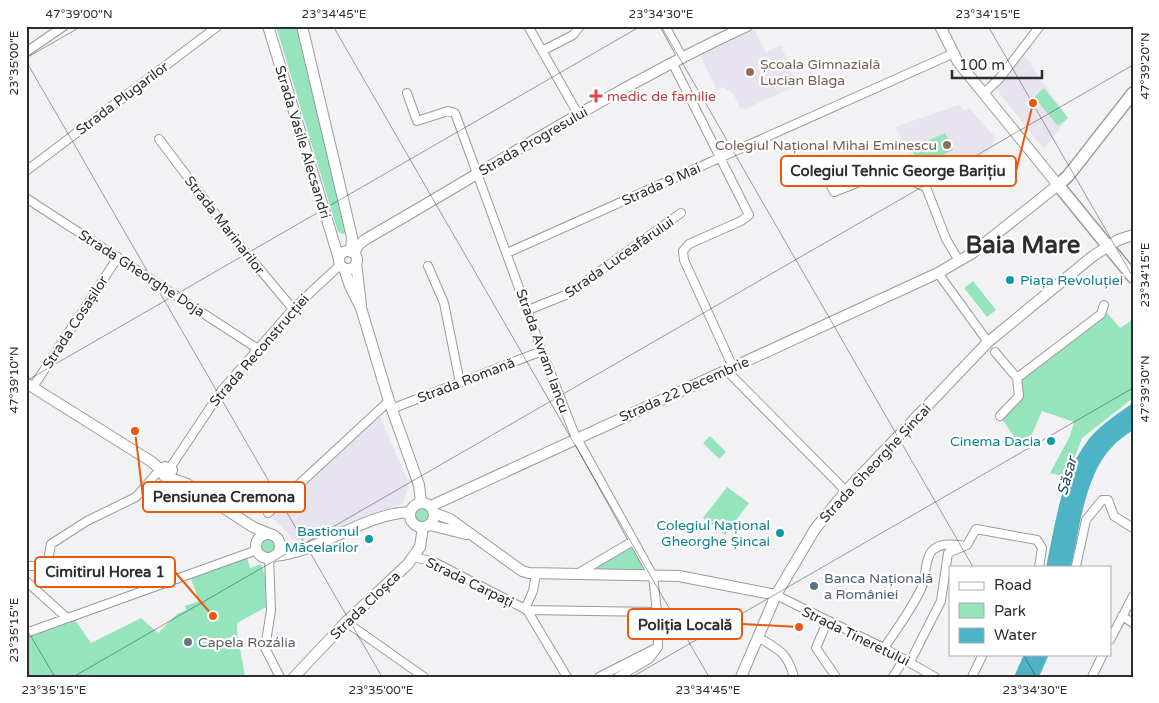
<svg xmlns="http://www.w3.org/2000/svg" width="1159" height="703" viewBox="0 0 1159 703" font-family="'Varela Round',sans-serif">
  <style>
    .built { fill: #e8e4ef }
    .green { fill: #95e4bc }
    .water { fill: #4db3c5 }
    .lines { fill: none; stroke-linecap: round; stroke-linejoin: round }
    .street-casing { stroke: #9b9a9d; stroke-width: 10 }
    .secondary-casing { stroke: #9b9a9d; stroke-width: 12 }
    .primary-casing { stroke: #9b9a9d; stroke-width: 14 }
    .street { stroke: #fff; stroke-width: 8 }
    .secondary { stroke: #fff; stroke-width: 10 }
    .primary { stroke: #fff; stroke-width: 11 }
    .ticks { fill: none; stroke: #2d2d2e; stroke-width: 1; stroke-opacity: 0.45 }
    .education-dot { fill: #8d6e63; stroke: #fff; stroke-width: 2 }
    .health-dot { fill: #e0444e; stroke: #fff; stroke-width: 2 }
    .culture-dot { fill: #0f9aa8; stroke: #fff; stroke-width: 2 }
    .service-dot { fill: #5c6f8a; stroke: #fff; stroke-width: 2 }
    .worship-dot { fill: #6b7280; stroke: #fff; stroke-width: 2 }
    .labels { text-anchor: middle; stroke-width: 4.5; stroke-linejoin: round; paint-order: stroke }
    .education-label { font-size: 14px; fill: #785e54; stroke: #fff; text-anchor: start }
    .health-label { font-size: 14px; fill: #be3a42; stroke: #fff; text-anchor: start }
    .street-label { font-size: 14px; fill: #2d2d2e; stroke: #fff }
    .culture-label { font-size: 14px; fill: #0d838f; stroke: #fff; text-anchor: end }
    .service-label { font-size: 14px; fill: #4e5e75; stroke: #fff; text-anchor: start }
    .worship-label { font-size: 14px; fill: #5b616d; stroke: #fff; text-anchor: start }
    .water-label { font-size: 15px; font-style: italic; fill: #1e4b53; stroke: #fff }
    .town-label { font-size: 24px; font-weight: bold; fill: #2d2d2e; stroke: #fff }
    .leader { fill: none; stroke: #e8590c; stroke-width: 2 }
    .callout-dot { fill: #e8590c; stroke: #fff; stroke-width: 2 }
    .callout { fill: #fff; stroke: #e8590c; stroke-width: 2 }
    .callout-label { font-size: 15px; text-anchor: middle; font-weight: bold; fill: #2d2d2e }
    .neatline { fill: none; stroke: #2d2d2e; stroke-width: 2 }
    .ticks-label { font-size: 12px; text-anchor: middle; fill: #2d2d2e }
  </style>
  <rect width="100%" height="100%" fill="#f2f1f4"/>
  <path class="built" d="M754,29L766,52L781,45L796,82L794,87L745,109L740,108L733,93L723,87L717,90L700,55Z
    M1024,55L1068,118L1044,149L996,89Z
    M959,105L965,111L969,108L997,139L991,144L992,146L988,149L990,151L922,183L895,127Z
    M380,416L409,484L403,504L297,544L270,514Z"/>
  <path class="green" d="M276,26H300L346,232L343,234L338,232Z
    M1044,88L1068,118L1058,126L1034,97Z
    M945,133L953,150L919,166L911,148Z
    M973,281L996,310L987,317L964,288Z
    M1103,308L1120,328L1131,321L1133,323V398L1082,438L1067,477L1050,473L1070,436L1074,422L1042,411L1028,443L1017,446L1013,435L1000,416L1019,396L1017,378Z
    M710,436L726,452L719,459L703,443Z
    M727,487L749,503L725,535L703,518Z
    M413 515a9 9 0 1 1 18 0a9 9 0 1 1-18 0Z
    M259 546a9 9 0 1 1 18 0a9 9 0 1 1-18 0Z
    M631,545L643,566L642,571L598,570L597,568V564Z
    M247,558L250,568L261,564L267,582L268,606L237,623C237,642 243,658 245,677H26V637L75,620L91,643L141,618L158,633L177,614L186,610L185,606L199,601L191,579Z"/>
  <path class="water" d="M1133,403V430C1126,435 1118,440 1112,447C1085,474 1079,531 1071,567H1046C1055,527 1060,480 1084,446C1095,428 1116,415 1133,403Z
    M1024,654H1049L1039,677H1014Z"/>
  <g class="lines">
    <defs>
      <path id="street" d="M528,26L578,114
        M665,26L682,57
        M542,51L573,35L580,26
        M26,52L64,26
        M672,62L749,215L741,221L689,244L683,251L684,260L731,363L729,373L846,491
        M407,93L417,121L448,111L455,113L542,351L574,433L653,576L657,612L658,647L649,659L618,677
        M983,94L999,79L1040,26
        M159,139L232,236L293,309
        M821,164L834,192L887,171L926,187L946,239L959,261
        M26,171L218,26
        M26,198L258,349
        M507,253L952,54
        M428,266L444,303L460,383
        M938,273L988,342
        M528,310L568,294L681,213
        M995,352L1017,378
        M33,387L118,257
        M391,409L542,351
        M1000,416L1019,396L1017,378L1101,314L1104,305
        M170,468L222,390L293,309L340,265
        M268,513L389,401
        M269,557L271,610L265,648L280,677
        M414,557L434,562L527,610L567,677
        M26,566H47L51,544L87,521L136,497L156,474L162,472
        M1076,566L1086,520L1102,500H1108L1114,516L1133,528
        M577,574L633,541
        M26,581L67,618
        M776,595L884,648L935,677
        M525,609L533,591L536,574
        M527,610L657,612
        M1122,616L1133,623
        M346,622L424,677
        M827,622L816,648L836,677
        M26,633L257,550
        M758,637C779,650 787,652 794,677
        M1110,640L1133,596
        M884,648C897,629 911,610 921,589C927,577 924,562 931,552C939,543 949,544 960,545
        M910,662L941,601L948,553L967,545L976,529L1037,540L1042,548L1039,567
        M599,677L656,648
        M893,677L904,659
        M972,677L983,654
        M1092,677L1103,654"/>
      <path id="secondary" d="M268,26L339,259
        M302,26L352,237L351,252
        M339 260a9 9 0 1 1 18 0a9 9 0 1 1-18 0Z
        M354,253L358,245L366,239C492,167 615,87 747,26
        M356,263L361,305
        M344,268L350,286L361,308L389,401L419,485L421,502
        M26,383L152,462L162,471
        M169,476L172,470L165,467L162,471L164,476L187,484L253,527L270,534
        M410 515a12 12 0 1 1 24 0a12 12 0 1 1-24 0Z
        M431,506L938,273L971,254L1058,185L958,62L940,26
        M434,513L450,519L522,571L529,573L679,576L776,595
        M430,525L466,534
        M256 546a12 12 0 1 1 24 0a12 12 0 1 1-24 0Z
        M274,556C321,552 362,514 410,512
        M294,677L346,622L408,564L420,547L423,527
        M741,677L776,595L815,529L846,491L988,342L1093,256L1118,240L1133,235"/>
      <path id="primary" d="M1133,93L1068,176L1058,185L1133,277"/>
    </defs>
    <use href="#street" class="street-casing"/>
    <use href="#secondary" class="secondary-casing"/>
    <use href="#primary" class="primary-casing"/>
    <use href="#street" class="street"/>
    <use href="#secondary" class="secondary"/>
    <use href="#primary" class="primary"/>
  </g>
  <path class="ticks" d="M333,26L709,677M661,26L973,567M988,26L1133,277M26,58L82,26M26,61L382,677M26,381L641,26M26,628L55,677M1023,654L1036,677M73,677L1133,65M632,677L1133,388"/>
  <g class="education-dot">
    <circle cx="750" cy="72" r="5"/>
    <circle cx="947" cy="145" r="5"/>
  </g>
  <path class="health-dot" d="M593.5 88.5h5v5h5v5h-5v5h-5v-5h-5v-5h5z"/>
  <g class="culture-dot">
    <circle cx="1010" cy="280" r="5"/>
    <circle cx="1051" cy="441" r="5"/>
    <circle cx="780" cy="533" r="5"/>
    <circle cx="369" cy="539" r="5"/>
  </g>
  <circle class="service-dot" cx="814" cy="586" r="5"/>
  <circle class="worship-dot" cx="188" cy="642" r="5"/>
  <g class="labels">
    <g class="education-label">
      <text x="760" y="69">Școala Gimnazială<tspan x="760" dy="16">Lucian Blaga</tspan></text>
      <text x="937" y="150" text-anchor="end">Colegiul Național Mihai Eminescu</text>
    </g>
    <g class="health-label">
      <text x="607" y="101">medic de familie</text>
    </g>
    <g class="street-label">
      <text transform="translate(122 98) rotate(-37)" y="5">Strada Plugarilor</text>
      <text transform="translate(533 141) rotate(-30)" y="5">Strada Progresului</text>
      <text transform="translate(303 142) rotate(73)" y="5">Strada Vasile Alecsandri</text>
      <text transform="translate(661 184) rotate(-24)" y="5">Strada 9 Mai</text>
      <text transform="translate(225 225) rotate(52)" y="5">Strada Marinarilor</text>
      <text transform="translate(619 257) rotate(-35)" y="5">Strada Luceafărului</text>
      <text transform="translate(142 273) rotate(33)" y="5">Strada Gheorghe Doja</text>
      <text transform="translate(75 322) rotate(-57)" y="5">Strada Cosașilor</text>
      <text transform="translate(259 350) rotate(-49)" y="5">Strada Reconstrucției</text>
      <text transform="translate(543 351) rotate(70)" y="5">Strada Avram Iancu</text>
      <text transform="translate(466 380) rotate(-21)" y="5">Strada Romană</text>
      <text transform="translate(684 389) rotate(-24)" y="5">Strada 22 Decembrie</text>
      <text transform="translate(875 463) rotate(-47)" y="5">Strada Gheorghe Șincai</text>
      <text transform="translate(470 582) rotate(26)" y="5">Strada Carpați</text>
      <text transform="translate(365 605) rotate(-44)" y="5">Strada Cloșca</text>
      <text transform="translate(856 636) rotate(26)" y="5">Strada Tineretului</text>
    </g>
    <g class="culture-label">
      <text x="1020" y="285" text-anchor="start">Piața Revoluției</text>
      <text x="1041" y="446">Cinema Dacia</text>
      <text x="770" y="530">Colegiul Național<tspan x="770" dy="16">Gheorghe Șincai</tspan></text>
      <text x="359" y="536">Bastionul<tspan x="359" dy="16">Măcelarilor</tspan></text>
    </g>
    <g class="service-label">
      <text x="824" y="583">Banca Națională<tspan x="824" dy="16">a României</tspan></text>
    </g>
    <g class="worship-label">
      <text x="198" y="647">Capela Rozália</text>
    </g>
    <g class="water-label">
      <text transform="translate(1067 476) rotate(-74)" y="5">Săsar</text>
    </g>
    <g class="town-label">
      <text x="1023" y="253">Baia Mare</text>
    </g>
  </g>
  <path class="leader" d="M1033 103L1016 171M135 431L143 497M213 616L175 572M799 627L742 624"/>
  <g class="callout-dot">
    <circle cx="1033" cy="103" r="5"/>
    <circle cx="135" cy="431" r="5"/>
    <circle cx="213" cy="616" r="5"/>
    <circle cx="799" cy="627" r="5"/>
  </g>
  <g class="callout">
    <rect x="781" y="156" width="235" height="30" rx="5"/>
    <rect x="143" y="482" width="162" height="30" rx="5"/>
    <rect x="35" y="557" width="140" height="30" rx="5"/>
    <rect x="628" y="609" width="114" height="30" rx="5"/>
  </g>
  <g class="callout-label">
    <text x="898" y="176">Colegiul Tehnic George Barițiu</text>
    <text x="224" y="502">Pensiunea Cremona</text>
    <text x="105" y="577">Cimitirul Horea 1</text>
    <text x="685" y="630">Poliția Locală</text>
  </g>
  <rect width="1159" height="703" fill="none" stroke="#ffffff" stroke-width="55"/>
  <rect x="949" y="566" width="162" height="90" fill="#ffffff" stroke="#ababab"/>
  <rect x="959" y="582" width="25" height="8" fill="#ffffff" stroke="#ababab"/>
  <text x="994" y="590" font-size="15" fill="#2d2d2e">Road</text>
  <rect x="959" y="603" width="25" height="15" fill="#95e4bc" stroke="#ababab"/>
  <text x="994" y="616" font-size="15" fill="#2d2d2e">Park</text>
  <rect x="959" y="628" width="25" height="15" fill="#4db3c5" stroke="#ababab"/>
  <text x="994" y="640" font-size="15" fill="#2d2d2e">Water</text>
  <path d="M952 70v8h90v-8" fill="none" stroke="#2d2d2e" stroke-width="2.5"/>
  <text x="959" y="70" font-size="15" fill="#2d2d2e" stroke="#ffffff" stroke-width="4" paint-order="stroke">100 m</text>
  <rect x="28" y="28" width="1104" height="648" class="neatline"/>
  <g class="ticks-label">
    <text x="79" y="18">47°39'00"N</text>
    <text x="334" y="18">23°34'45"E</text>
    <text x="661" y="18">23°34'30"E</text>
    <text x="988" y="18">23°34'15"E</text>
    <text transform="translate(14 63) rotate(-90)" y="4">23°35'00"E</text>
    <text transform="translate(1145 66) rotate(-90)" y="4">47°39'20"N</text>
    <text transform="translate(1145 275) rotate(-90)" y="4">23°34'15"E</text>
    <text transform="translate(14 380) rotate(-90)" y="4">47°39'10"N</text>
    <text transform="translate(1145 389) rotate(-90)" y="4">47°39'30"N</text>
    <text transform="translate(14 630) rotate(-90)" y="4">23°35'15"E</text>
    <text x="54" y="694">23°35'15"E</text>
    <text x="381" y="694">23°35'00"E</text>
    <text x="708" y="694">23°34'45"E</text>
    <text x="1035" y="694">23°34'30"E</text>
  </g>
</svg>
